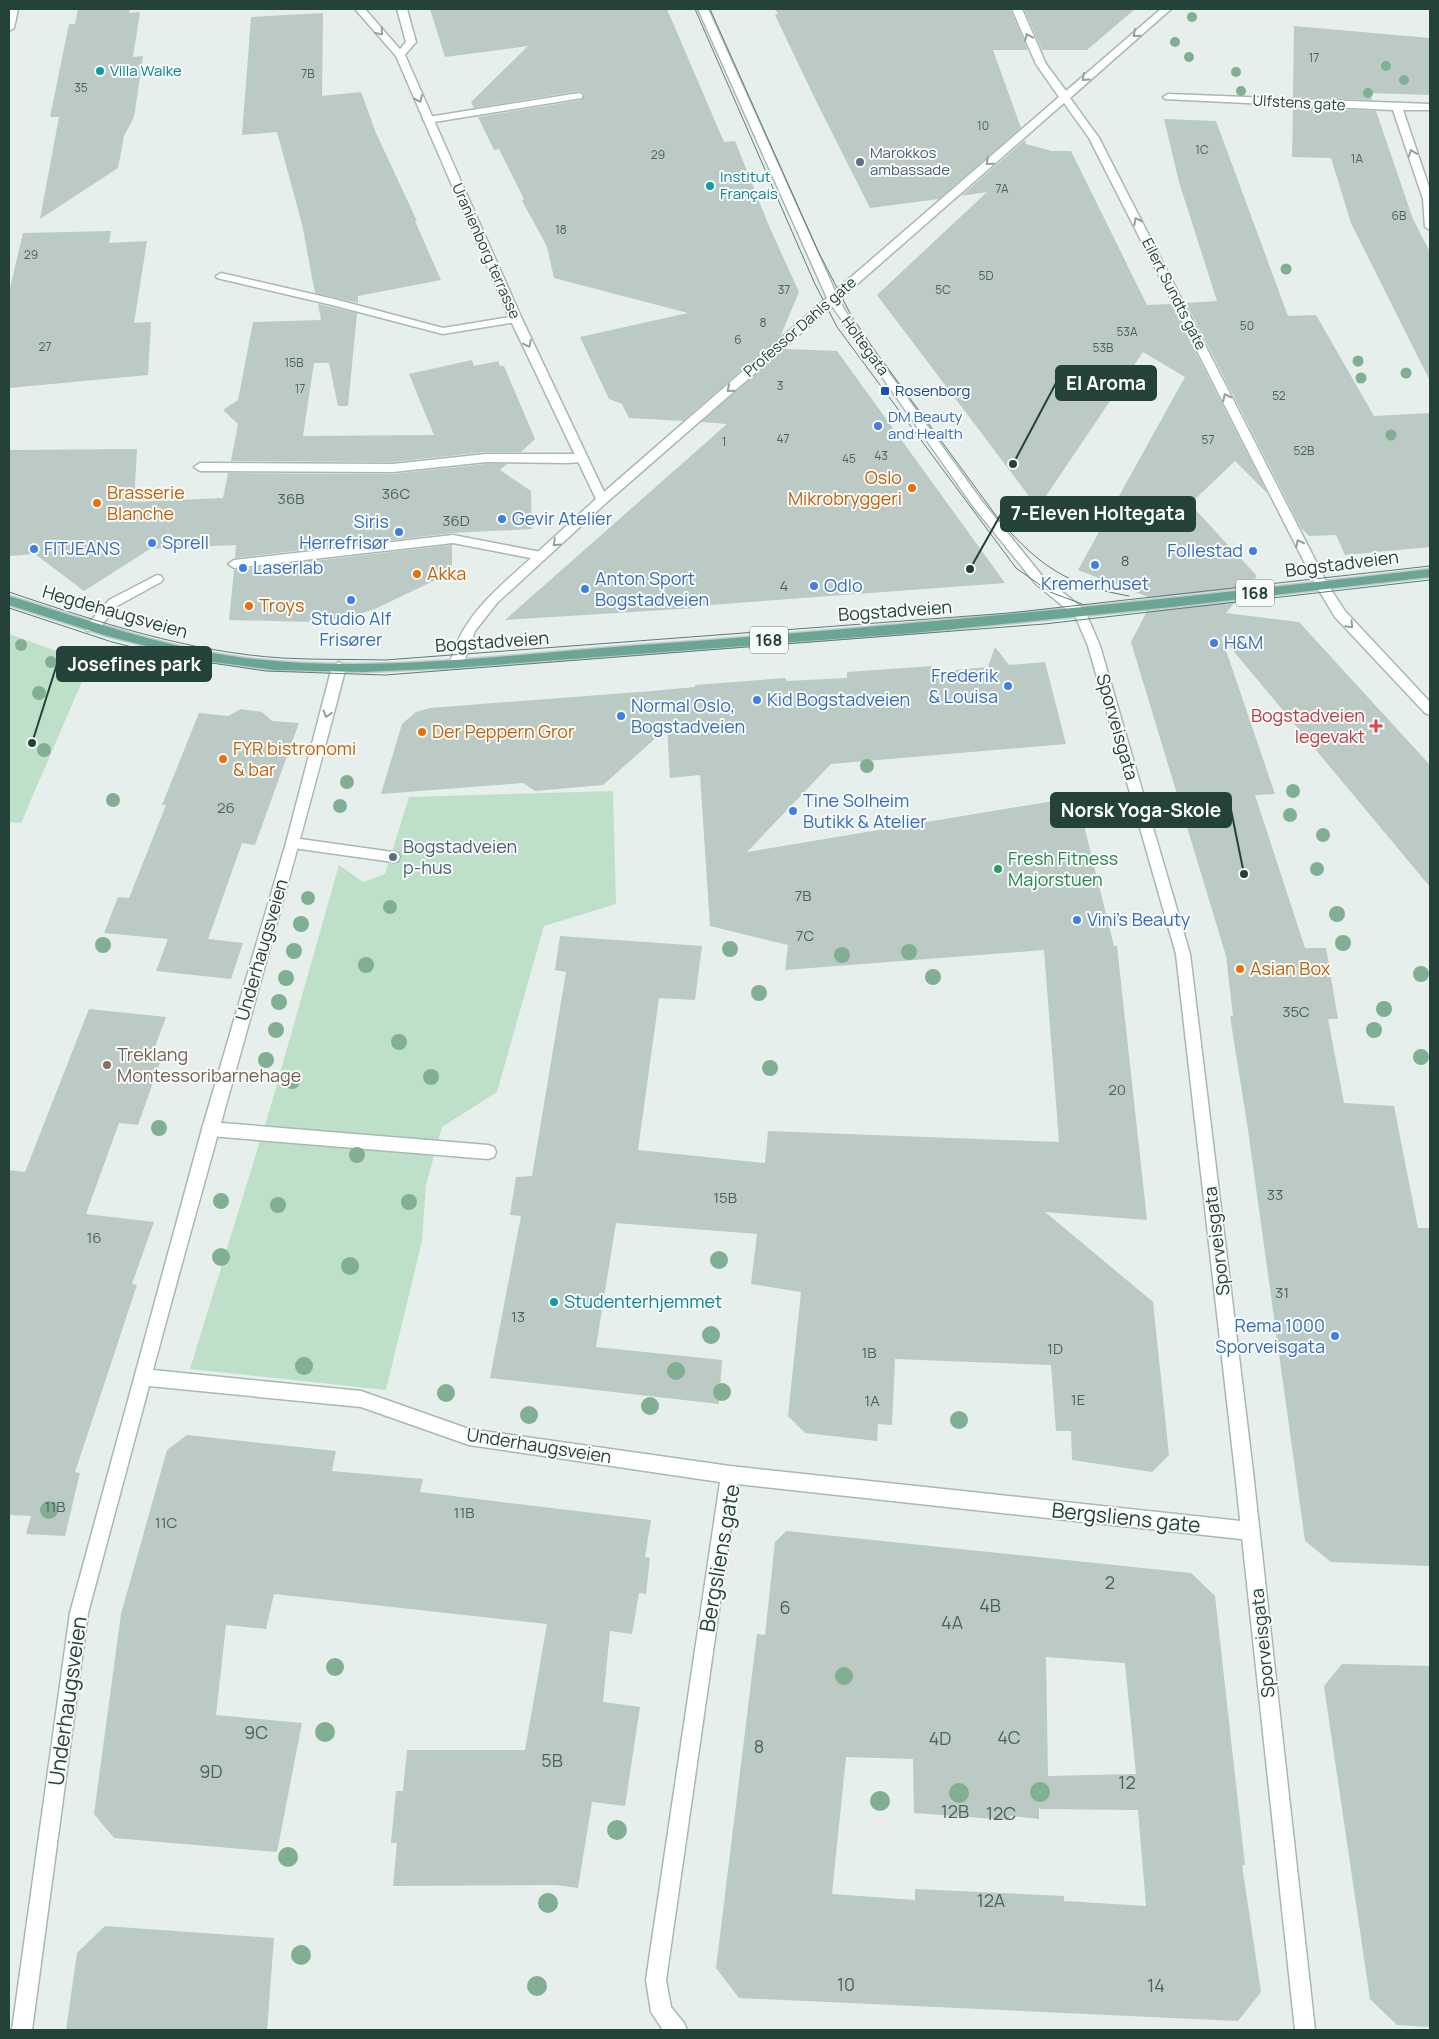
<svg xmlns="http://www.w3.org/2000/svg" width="1439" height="2039" viewBox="0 0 1439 2039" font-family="Manrope,sans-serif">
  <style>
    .green { fill: #bfe0c8 }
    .building { fill: #bbcac4; fill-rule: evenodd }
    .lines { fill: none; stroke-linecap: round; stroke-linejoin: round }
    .service-casing { stroke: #a8b8b2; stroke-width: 3 }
    .minor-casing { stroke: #a8b8b2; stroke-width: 3 }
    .tertiary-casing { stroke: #a8b8b2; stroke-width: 3 }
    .primary-casing { stroke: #c2cac8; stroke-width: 3 }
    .service { fill: #fff; fill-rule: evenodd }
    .minor { fill: #fff; fill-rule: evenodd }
    .tertiary { fill: #fff; fill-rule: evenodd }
    .primary { fill: #6aa596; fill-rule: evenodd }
    .tram { stroke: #5f7d75; stroke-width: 1 }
    .tree { fill: #80af93 }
    .oneway { stroke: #92a09c }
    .culture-dot { fill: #0f9aa8; stroke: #f7fbf9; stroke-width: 2 }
    .service-dot { fill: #5c6f8a; stroke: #f7fbf9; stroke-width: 2 }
    .transit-dot { fill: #1a4fb4; stroke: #f7fbf9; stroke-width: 2 }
    .shop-dot { fill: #3f7fe0; stroke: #f7fbf9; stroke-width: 2 }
    .food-dot { fill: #e8710a; stroke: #f7fbf9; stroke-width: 2 }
    .health-dot { fill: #e0444e; stroke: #f7fbf9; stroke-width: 2 }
    .leisure-dot { fill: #2e9e5b; stroke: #f7fbf9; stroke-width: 2 }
    .education-dot { fill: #8d6e63; stroke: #f7fbf9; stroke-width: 2 }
    .labels { text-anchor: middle; stroke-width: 4; stroke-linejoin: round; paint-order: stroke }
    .far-number-label { font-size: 12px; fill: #4a645c }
    .far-culture-label { font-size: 15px; fill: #0d838f; stroke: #f7fbf9; text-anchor: start }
    .far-street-label { font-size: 15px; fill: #24423a; stroke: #f7fbf9 }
    .far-service-label { font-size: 15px; fill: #4e5e75; stroke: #f7fbf9; text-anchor: start }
    .far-transit-label { font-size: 15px; fill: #164399; stroke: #f7fbf9; text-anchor: start }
    .far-shop-label { font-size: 15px; fill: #366cbe; stroke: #f7fbf9; text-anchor: start }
    .number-label { font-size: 15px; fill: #4a645c }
    .shield { fill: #f7fbf9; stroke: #637a73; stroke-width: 1 }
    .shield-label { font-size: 16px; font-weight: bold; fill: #24423a }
    .food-label { font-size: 18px; fill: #c56008; stroke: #f7fbf9; text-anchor: start }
    .shop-label { font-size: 18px; fill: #366cbe; stroke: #f7fbf9; text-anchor: start }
    .street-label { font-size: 18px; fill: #24423a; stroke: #f7fbf9 }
    .health-label { font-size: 18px; fill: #be3a42; stroke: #f7fbf9; text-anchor: end }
    .service-label { font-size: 18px; fill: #4e5e75; stroke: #f7fbf9; text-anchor: start }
    .leisure-label { font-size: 18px; fill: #27864d; stroke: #f7fbf9; text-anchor: start }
    .education-label { font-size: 18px; fill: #785e54; stroke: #f7fbf9; text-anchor: start }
    .culture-label { font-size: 18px; fill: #0d838f; stroke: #f7fbf9; text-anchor: start }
    .near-number-label { font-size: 18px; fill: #4a645c }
    .near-street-label { font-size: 21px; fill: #24423a; stroke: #f7fbf9 }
    .leader { fill: none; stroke: #24423a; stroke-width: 2 }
    .callout-dot { fill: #24423a; stroke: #f7fbf9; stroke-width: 2 }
    .callout { fill: #24423a; stroke: #24423a; stroke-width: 2 }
    .callout-label { font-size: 19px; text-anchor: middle; font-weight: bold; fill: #fff }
  </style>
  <rect width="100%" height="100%" fill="#e6efeb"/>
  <path class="green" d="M9,634L90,663L21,823L9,822Z
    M613,791L616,904L544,926L497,1092L442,1127L426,1185L422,1241L386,1390L190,1369L271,1105L339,865L363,882L385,874L409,797Z"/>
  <path class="building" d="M78,9H130L129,13L140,12L133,57L143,56L134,117L124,136L118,168L40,219L59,117H50L69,24H75Z
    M430,9H667L724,142L735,141L769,226L799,292L780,337L683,421L629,418L622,404L609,399L580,337L688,313L554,278L547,247L542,237L522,201L524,199L499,149L494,150L478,117L582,100L584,93L579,91L474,108L471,102L528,46L445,57Z
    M775,9H1010L1028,50H993L1021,128L939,199L870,208L817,103L775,15L778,14Z
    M1024,9H1135L1087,50H1042Z
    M323,13L322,96L361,92L376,133L417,221H415L441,280L358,296V303L315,293L302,224L277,132L242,135L251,17Z
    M1294,26L1430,38V95L1370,93L1372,100L1293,97Z
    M1293,107L1376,111L1413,219L1430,252V381L1351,223L1331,158L1292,157Z
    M1164,119L1216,121L1288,316L1316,315L1374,416L1430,413V547L1345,555L1336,535L1309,536L1301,528L1186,303L1217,301L1179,182Z
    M1025,140L1026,144L1052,151H1071L1147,305L1171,304L1268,494L1235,461L1190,504L1257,576L1247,588L1151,598L1078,570L1185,377L1143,352L1038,508L877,295L987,192L961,196Z
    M111,231L109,243L147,241L134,323L151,322L148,375L9,388V292L23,233Z
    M318,304L357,313L348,406H338L329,363H314L303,436L434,435L409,374L472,360L474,366L498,361L500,366H504L535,439L521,452H486L393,462L231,461L238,424L223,410L238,400L253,322L321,320Z
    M785,349L837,351L1005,583L696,606V608L505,620L727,424L701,422Z
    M137,449L134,502L223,498L228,473L393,474L486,464H507L500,470L531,491L532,529L453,533L235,558L236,545L150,549L84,591L35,554L9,556V450Z
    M452,545V572L375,609L346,618L315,622L229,620L234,570Z
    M1236,601L1226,613L1299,622L1430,765V887L1221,636L1275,794L1255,795L1305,948H1326L1338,1019H1328L1344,1103L1394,1106L1418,1228H1430V1566L1331,1562L1305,1541L1248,1130L1230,1016H1233L1226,956L1131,642L1147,611Z
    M995,647L1009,665L1045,662L1066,744L831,764L747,852L1077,797L1114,946H1117L1147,1220L1045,1212L1153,1302L1169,1455L1152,1472L1072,1460L1071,1431H1056L1051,1365L895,1359L892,1425L878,1424L877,1441L805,1433L788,1416L801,1292L751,1284L757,1234L616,1223L596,1347L722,1360L719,1404L490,1378L521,1216L510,1215L516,1177L532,1176L566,972L555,970L560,936L702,946L695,1000L659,998L638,1150L765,1163L768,1131L1059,1142L1044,950L785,970L788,945L710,926L700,775L670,778L667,728L603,785L535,791L523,783L381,794L402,724L416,712L430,708L652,691L695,687V685L785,678L787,681L847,678V672L932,666L934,672L988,667Z
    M241,709L262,712L272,721L299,723L255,845L242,843L208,939L243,943L231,979L156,971L168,939L104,933L118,897L129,898L166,805H162L199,713L228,716Z
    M89,1009L166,1017L152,1055L162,1057L138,1125L119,1123L86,1214L154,1222L132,1284L137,1285L75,1472L80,1473L65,1536L26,1534L31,1516L9,1515V1170L25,1172Z
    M187,1435L336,1451L332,1471L423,1479L420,1492L651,1520L645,1557L650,1558L646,1594L639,1593L632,1634L610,1631L603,1702L640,1707L625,1806L592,1802L578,1888L556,1885L393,1886L397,1843H391L396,1791H403L407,1750H525L547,1624L274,1594L266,1629L226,1625L216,1715L302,1723L277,1852L114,1838L94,1814L121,1614L167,1450Z
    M786,1531L1191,1573L1215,1596L1245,1865H1242L1261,1992L1238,2021L739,1998L716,1968L757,1634L765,1635L775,1542ZM1046,1657L1125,1663L1136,1774L1048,1776ZM846,1757L913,1759L914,1813L1009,1820L1010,1816L1039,1819V1807L1040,1809L1138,1810L1146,1906L1064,1901V1896L915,1889V1900L832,1894Z
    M1342,1664L1430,1666V2027L1397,2025L1370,1999L1324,1686Z
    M105,1926L274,1938L267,2030H66L77,1953Z"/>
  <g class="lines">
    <defs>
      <path id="service" d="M397,9H407L416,42L403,57L400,58L395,55L406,42Z
        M579,93L582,94V98L428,123L423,120L428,117Z
        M221,273L334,299L443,328L516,316L522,319L516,322L443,334L332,305L217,278L216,276Z
        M486,454H581L587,458L581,462L568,463L486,462L393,472L200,471L194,467L200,463L393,464Z
        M453,535L541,552L547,556L541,560L453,543L234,568L228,564L234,560Z
        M157,575L161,576L163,579L161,582L117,606L97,631H87L86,628L87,625L109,600Z
        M293,838L393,852L398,853L400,857L398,861L393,862L293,848L288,847L286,843L288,839Z
        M210,1122L488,1145L494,1147L496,1152L494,1157L488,1159L210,1136L204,1134L202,1129L204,1124Z"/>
      <path id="minor" d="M355,9H365L405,55L522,319L604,492L827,298L698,9H708L835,291L1059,97L1036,64L1012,9H1022L1046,64L1066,91L1161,9H1171L1070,98L1099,138L1328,585L1345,611L1430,702V715L1425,713L1335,617L1318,589L1089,138L1064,103L839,300L850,319L981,500L1043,577L1085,610L1086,613L1085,616H1075L1035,583L973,506L832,306L606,503L497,603L475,631L462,667H452L450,664C460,618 497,589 530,559C552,539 574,519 596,499L510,319L396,56Z
        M1168,94L1430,104V110H1403L1430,190V230L1425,227L1423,199L1393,110L1165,99L1163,97Z
        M339,662L346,667C285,902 216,1135 153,1370L361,1391L469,1429L730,1466L1250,1522L1256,1525L1259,1531L1256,1537L1250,1540L737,1484L666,1980L671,2007L684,2023L687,2030H663L651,2012L646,1980L720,1482L469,1445L361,1407L149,1386L88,1613L32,2030H12L70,1613L202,1129L286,843L332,667Z"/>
      <path id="tertiary" d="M9,9H18L14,28L9,31Z
        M1080,609L1086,613L1100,646L1190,954L1252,1463L1315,2030H1295L1234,1463L1176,954L1088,646L1074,613Z"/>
      <path id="primary" d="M1430,569V577L1172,607L914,633L453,668L363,672L274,670L206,661L107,636L9,605V596C85,619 159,646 238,657C371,675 508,654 641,645C905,626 1168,600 1430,569Z"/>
    </defs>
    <use href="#service" class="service-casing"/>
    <use href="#minor" class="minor-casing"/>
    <use href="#tertiary" class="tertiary-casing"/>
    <use href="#primary" class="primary-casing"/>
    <use href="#service" class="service"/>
    <use href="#minor" class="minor"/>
    <use href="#tertiary" class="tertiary"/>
    <use href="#primary" class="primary"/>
    <path class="tram" d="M695,9L814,282L837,327L1016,568L1050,592L1082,604
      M710,9L818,251L851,315L873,348L1000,521C1041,567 1067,585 1129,596
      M9,592C98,622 188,652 282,658C316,660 351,659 385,660L1009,613L1430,566
      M9,608L112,642L177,658L266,671L385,675L1044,624L1430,580"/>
  </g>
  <g class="tree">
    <circle cx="1192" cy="17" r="5"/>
    <circle cx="1175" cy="42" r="5"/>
    <circle cx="1189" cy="57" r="5"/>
    <circle cx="1386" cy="66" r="5"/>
    <circle cx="1236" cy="72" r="5"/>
    <circle cx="1404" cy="80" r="5"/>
    <circle cx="1241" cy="91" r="5"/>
    <circle cx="1368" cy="93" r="5"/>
    <circle cx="1286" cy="269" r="5.5"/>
    <circle cx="1358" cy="361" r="5.5"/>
    <circle cx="1406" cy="373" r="5.5"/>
    <circle cx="1361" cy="378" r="5.5"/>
    <circle cx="1391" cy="435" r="5.5"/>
    <circle cx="21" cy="645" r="6"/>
    <circle cx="51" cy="662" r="6"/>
    <circle cx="39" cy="693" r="7"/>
    <circle cx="44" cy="750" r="7"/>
    <circle cx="867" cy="766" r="7"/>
    <circle cx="347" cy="782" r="7"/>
    <circle cx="1293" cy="791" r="7"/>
    <circle cx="113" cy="800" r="7"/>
    <circle cx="340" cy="806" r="7"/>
    <circle cx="1290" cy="815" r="7"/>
    <circle cx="1323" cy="835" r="7"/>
    <circle cx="1317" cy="869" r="7"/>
    <circle cx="308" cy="898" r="7"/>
    <circle cx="390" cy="907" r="7"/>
    <circle cx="1337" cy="914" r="8"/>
    <circle cx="301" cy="924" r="8"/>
    <circle cx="1343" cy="943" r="8"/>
    <circle cx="103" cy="945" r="8"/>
    <circle cx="730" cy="949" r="8"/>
    <circle cx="294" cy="951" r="8"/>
    <circle cx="909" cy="952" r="8"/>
    <circle cx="842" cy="955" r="8"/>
    <circle cx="366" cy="965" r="8"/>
    <circle cx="1421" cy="974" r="8"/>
    <circle cx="933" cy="977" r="8"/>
    <circle cx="286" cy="978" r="8"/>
    <circle cx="759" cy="993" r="8"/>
    <circle cx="279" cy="1002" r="8"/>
    <circle cx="1384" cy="1009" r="8"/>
    <circle cx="276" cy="1030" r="8"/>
    <circle cx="1374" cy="1030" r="8"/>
    <circle cx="399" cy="1042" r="8"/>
    <circle cx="1421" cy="1057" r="8"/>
    <circle cx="266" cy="1060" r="8"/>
    <circle cx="770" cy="1068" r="8"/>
    <circle cx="431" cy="1077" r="8"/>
    <circle cx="292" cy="1081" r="8"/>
    <circle cx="159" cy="1128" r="8"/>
    <circle cx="357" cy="1155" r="8"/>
    <circle cx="221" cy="1201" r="8"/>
    <circle cx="409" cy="1202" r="8"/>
    <circle cx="278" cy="1205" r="8"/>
    <circle cx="221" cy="1257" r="9"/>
    <circle cx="719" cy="1260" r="9"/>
    <circle cx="350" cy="1266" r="9"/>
    <circle cx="711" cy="1335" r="9"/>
    <circle cx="304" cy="1366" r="9"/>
    <circle cx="676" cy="1371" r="9"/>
    <circle cx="722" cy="1392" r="9"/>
    <circle cx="446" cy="1393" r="9"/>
    <circle cx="650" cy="1406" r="9"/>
    <circle cx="529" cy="1415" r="9"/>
    <circle cx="959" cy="1420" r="9"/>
    <circle cx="49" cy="1510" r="9"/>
    <circle cx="335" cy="1667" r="9"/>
    <circle cx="844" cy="1676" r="9"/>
    <circle cx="325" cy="1732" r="10"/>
    <circle cx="1040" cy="1792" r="10"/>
    <circle cx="959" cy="1793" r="10"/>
    <circle cx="880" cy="1801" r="10"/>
    <circle cx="617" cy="1830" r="10"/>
    <circle cx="288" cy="1857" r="10"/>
    <circle cx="548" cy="1903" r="10"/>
    <circle cx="301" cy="1955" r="10"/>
    <circle cx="537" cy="1986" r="10"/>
  </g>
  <defs><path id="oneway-chevron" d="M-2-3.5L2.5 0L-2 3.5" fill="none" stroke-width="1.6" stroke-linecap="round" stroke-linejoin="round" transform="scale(1.25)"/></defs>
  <g class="oneway">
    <use href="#oneway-chevron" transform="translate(380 32) rotate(49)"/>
    <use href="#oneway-chevron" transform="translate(1136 34) rotate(140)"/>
    <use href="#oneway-chevron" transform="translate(1028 37) rotate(-112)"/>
    <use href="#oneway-chevron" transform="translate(1085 78) rotate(138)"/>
    <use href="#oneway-chevron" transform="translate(419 99) rotate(66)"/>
    <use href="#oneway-chevron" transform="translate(1412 153) rotate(-109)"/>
    <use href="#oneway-chevron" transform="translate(989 162) rotate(139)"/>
    <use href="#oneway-chevron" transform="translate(1137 221) rotate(-117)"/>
    <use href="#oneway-chevron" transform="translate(528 344) rotate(65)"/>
    <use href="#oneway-chevron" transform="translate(730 389) rotate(139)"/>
    <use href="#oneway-chevron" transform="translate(1226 397) rotate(-117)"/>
    <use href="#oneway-chevron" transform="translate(556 543) rotate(137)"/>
    <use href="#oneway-chevron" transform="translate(1299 543) rotate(-117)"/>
    <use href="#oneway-chevron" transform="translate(1350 625) rotate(47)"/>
    <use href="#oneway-chevron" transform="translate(327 714) rotate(106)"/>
  </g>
  <g class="culture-dot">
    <circle cx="100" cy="71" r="5"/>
    <circle cx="710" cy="186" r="5"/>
    <circle cx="554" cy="1302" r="5"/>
  </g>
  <g class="service-dot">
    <circle cx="860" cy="162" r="5"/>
    <circle cx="393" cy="857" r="5"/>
  </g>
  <rect class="transit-dot" x="880" y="386" width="10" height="10" rx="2.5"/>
  <g class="shop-dot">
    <circle cx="878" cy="426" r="5"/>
    <circle cx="502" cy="519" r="5"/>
    <circle cx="399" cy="532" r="5"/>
    <circle cx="152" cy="543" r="5"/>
    <circle cx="34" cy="549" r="5"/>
    <circle cx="1253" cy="551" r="5"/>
    <circle cx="1095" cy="565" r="5"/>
    <circle cx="243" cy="568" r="5"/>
    <circle cx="814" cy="586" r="5"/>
    <circle cx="585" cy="589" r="5"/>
    <circle cx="351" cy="600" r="5"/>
    <circle cx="1214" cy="643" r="5"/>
    <circle cx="1008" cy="686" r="5"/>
    <circle cx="757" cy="700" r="5"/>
    <circle cx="621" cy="716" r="5"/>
    <circle cx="793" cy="811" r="5"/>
    <circle cx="1077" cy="920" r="5"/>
    <circle cx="1335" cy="1336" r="5"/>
  </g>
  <g class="food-dot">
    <circle cx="912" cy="488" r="5"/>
    <circle cx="97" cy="503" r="5"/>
    <circle cx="417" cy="574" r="5"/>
    <circle cx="249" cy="606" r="5"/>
    <circle cx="422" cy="732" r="5"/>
    <circle cx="223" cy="759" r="5"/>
    <circle cx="1240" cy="969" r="5"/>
  </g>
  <path class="health-dot" d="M1373.5 718.5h5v5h5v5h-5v5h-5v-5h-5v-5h5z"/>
  <circle class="leisure-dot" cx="998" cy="869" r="5"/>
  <circle class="education-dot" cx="107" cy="1065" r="5"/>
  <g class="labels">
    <g class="far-number-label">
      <text x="1314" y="62">17</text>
      <text x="308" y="78">7B</text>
      <text x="81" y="92">35</text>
      <text x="983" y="130">10</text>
      <text x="1202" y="154">1C</text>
      <text x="658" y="159">29</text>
      <text x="1357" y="163">1A</text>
      <text x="1002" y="193">7A</text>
      <text x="1399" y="220">6B</text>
      <text x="561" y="234">18</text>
      <text x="31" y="259">29</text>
      <text x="986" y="280">5D</text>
      <text x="784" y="294">37</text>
      <text x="943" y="294">5C</text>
      <text x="763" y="327">8</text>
      <text x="1247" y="330">50</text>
      <text x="1127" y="336">53A</text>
      <text x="738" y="344">6</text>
      <text x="45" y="351">27</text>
      <text x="1103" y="352">53B</text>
      <text x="294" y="367">15B</text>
      <text x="780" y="390">3</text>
      <text x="300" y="393">17</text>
      <text x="1279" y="400">52</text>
      <text x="783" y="443">47</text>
      <text x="1208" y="444">57</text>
      <text x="724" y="446">1</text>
      <text x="1304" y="455">52B</text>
      <text x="881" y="460">43</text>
      <text x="849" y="463">45</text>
    </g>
    <g class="far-culture-label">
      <text x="110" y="76">Villa Walke</text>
      <text x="720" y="182">Institut<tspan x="720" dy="17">Français</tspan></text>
    </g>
    <g class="far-street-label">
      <text transform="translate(1299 103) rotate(3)" y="5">Ulfstens gate</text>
      <text transform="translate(486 251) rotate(66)" y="5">Uranienborg terrasse</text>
      <text transform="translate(1174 294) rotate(63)" y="5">Eilert Sundts gate</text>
      <text transform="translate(800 327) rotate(-41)" y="5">Professor Dahls gate</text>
      <text transform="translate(865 346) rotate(54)" y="5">Holtegata</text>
    </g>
    <g class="far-service-label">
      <text x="870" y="158">Marokkos<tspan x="870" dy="17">ambassade</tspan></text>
    </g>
    <g class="far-transit-label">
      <text x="895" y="396">Rosenborg</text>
    </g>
    <g class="far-shop-label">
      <text x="888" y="422">DM Beauty<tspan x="888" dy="17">and Health</tspan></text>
    </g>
    <g class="number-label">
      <text x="396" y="499">36C</text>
      <text x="291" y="504">36B</text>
      <text x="456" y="526">36D</text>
      <text x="1125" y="566">8</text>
      <text x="784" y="591">4</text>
      <text x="226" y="813">26</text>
      <text x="803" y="901">7B</text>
      <text x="805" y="941">7C</text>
      <text x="1296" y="1017">35C</text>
      <text x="1117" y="1095">20</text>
      <text x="1275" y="1200">33</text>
      <text x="725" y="1203">15B</text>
      <text x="94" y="1243">16</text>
      <text x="1282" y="1298">31</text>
      <text x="518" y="1322">13</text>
      <text x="1055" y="1354">1D</text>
      <text x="869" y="1358">1B</text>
      <text x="1078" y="1405">1E</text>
      <text x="872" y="1406">1A</text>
      <text x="55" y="1512">11B</text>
      <text x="464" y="1518">11B</text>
      <text x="166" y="1528">11C</text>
    </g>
    <g class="shield">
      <rect x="1236" y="579.5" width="38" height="27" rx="4"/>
      <rect x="750" y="626.5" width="38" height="27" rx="4"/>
    </g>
    <g class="shield-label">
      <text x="1255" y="599">168</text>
      <text x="769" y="646">168</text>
    </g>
    <g class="food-label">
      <text x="902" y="484" text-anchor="end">Oslo<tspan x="902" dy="21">Mikrobryggeri</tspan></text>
      <text x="107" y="499">Brasserie<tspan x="107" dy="21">Blanche</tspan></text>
      <text x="427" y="580">Akka</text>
      <text x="259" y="612">Troys</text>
      <text x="432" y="738">Der Peppern Gror</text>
      <text x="233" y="755">FYR bistronomi<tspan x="233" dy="21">&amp; bar</tspan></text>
      <text x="1250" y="975">Asian Box</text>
    </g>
    <g class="shop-label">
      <text x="512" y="525">Gevir Atelier</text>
      <text x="389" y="528" text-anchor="end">Siris<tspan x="389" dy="21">Herrefrisør</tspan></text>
      <text x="162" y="549">Sprell</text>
      <text x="44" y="555">FITJEANS</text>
      <text x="1243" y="557" text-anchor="end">Follestad</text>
      <text x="253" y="574">Laserlab</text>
      <text x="595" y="585">Anton Sport<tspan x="595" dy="21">Bogstadveien</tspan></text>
      <text x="1095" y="590" text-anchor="middle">Kremerhuset</text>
      <text x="824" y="592">Odlo</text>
      <text x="351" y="625" text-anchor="middle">Studio Alf<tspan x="351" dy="21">Frisører</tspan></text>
      <text x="1224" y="649">H&amp;M</text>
      <text x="998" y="682" text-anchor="end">Frederik<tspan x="998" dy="21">&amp; Louisa</tspan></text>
      <text x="767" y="706">Kid Bogstadveien</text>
      <text x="631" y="712">Normal Oslo,<tspan x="631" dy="21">Bogstadveien</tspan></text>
      <text x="803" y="807">Tine Solheim<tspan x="803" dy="21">Butikk &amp; Atelier</tspan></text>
      <text x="1087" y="926">Vini's Beauty</text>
      <text x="1325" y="1332" text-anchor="end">Rema 1000<tspan x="1325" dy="21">Sporveisgata</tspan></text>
    </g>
    <g class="street-label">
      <text transform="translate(1342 564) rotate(-7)" y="6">Bogstadveien</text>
      <text transform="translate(895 611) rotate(-4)" y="6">Bogstadveien</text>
      <text transform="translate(115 612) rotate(16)" y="6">Hegdehaugsveien</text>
      <text transform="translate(492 642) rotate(-4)" y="6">Bogstadveien</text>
      <text transform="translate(1117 727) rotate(74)" y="6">Sporveisgata</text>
      <text transform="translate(262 950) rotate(-74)" y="6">Underhaugsveien</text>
      <text transform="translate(1217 1241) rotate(-97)" y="6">Sporveisgata</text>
      <text transform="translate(539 1446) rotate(9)" y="6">Underhaugsveien</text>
      <text transform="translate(1263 1643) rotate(-96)" y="6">Sporveisgata</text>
    </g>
    <g class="health-label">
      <text x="1365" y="722">Bogstadveien<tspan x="1365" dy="21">legevakt</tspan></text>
    </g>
    <g class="service-label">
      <text x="403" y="853">Bogstadveien<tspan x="403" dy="21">p-hus</tspan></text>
    </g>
    <g class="leisure-label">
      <text x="1008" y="865">Fresh Fitness<tspan x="1008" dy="21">Majorstuen</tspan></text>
    </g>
    <g class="education-label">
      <text x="117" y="1061">Treklang<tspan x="117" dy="21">Montessoribarnehage</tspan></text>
    </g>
    <g class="culture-label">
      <text x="564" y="1308">Studenterhjemmet</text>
    </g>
    <g class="near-number-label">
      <text x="1110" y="1589">2</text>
      <text x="990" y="1612">4B</text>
      <text x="785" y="1614">6</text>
      <text x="952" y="1629">4A</text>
      <text x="256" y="1739">9C</text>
      <text x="1009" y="1744">4C</text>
      <text x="940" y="1745">4D</text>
      <text x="759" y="1753">8</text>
      <text x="552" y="1767">5B</text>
      <text x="211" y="1778">9D</text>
      <text x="1127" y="1789">12</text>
      <text x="955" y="1818">12B</text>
      <text x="1001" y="1820">12C</text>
      <text x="991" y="1907">12A</text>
      <text x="846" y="1991">10</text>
      <text x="1156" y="1992">14</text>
    </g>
    <g class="near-street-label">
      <text transform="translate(1126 1518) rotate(6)" y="7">Bergsliens gate</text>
      <text transform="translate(720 1558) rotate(-80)" y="7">Bergsliens gate</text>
      <text transform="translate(68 1701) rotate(-82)" y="7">Underhaugsveien</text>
    </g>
  </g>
  <path class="leader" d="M1013 464L1056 383M970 569L1001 514M32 743L57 664M1244 874L1231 810"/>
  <g class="callout-dot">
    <circle cx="1013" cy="464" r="5"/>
    <circle cx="970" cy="569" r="5"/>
    <circle cx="32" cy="743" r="5"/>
    <circle cx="1244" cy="874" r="5"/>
  </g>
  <g class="callout">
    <rect x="1056" y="366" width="100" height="34" rx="5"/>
    <rect x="1001" y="497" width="194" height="34" rx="5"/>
    <rect x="57" y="647" width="154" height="34" rx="5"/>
    <rect x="1051" y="793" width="180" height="34" rx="5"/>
  </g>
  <g class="callout-label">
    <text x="1106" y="390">El Aroma</text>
    <text x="1098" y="520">7-Eleven Holtegata</text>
    <text x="134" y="671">Josefines park</text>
    <text x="1141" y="817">Norsk Yoga-Skole</text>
  </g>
  <rect width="1439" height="2039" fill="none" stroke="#24423a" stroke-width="20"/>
</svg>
